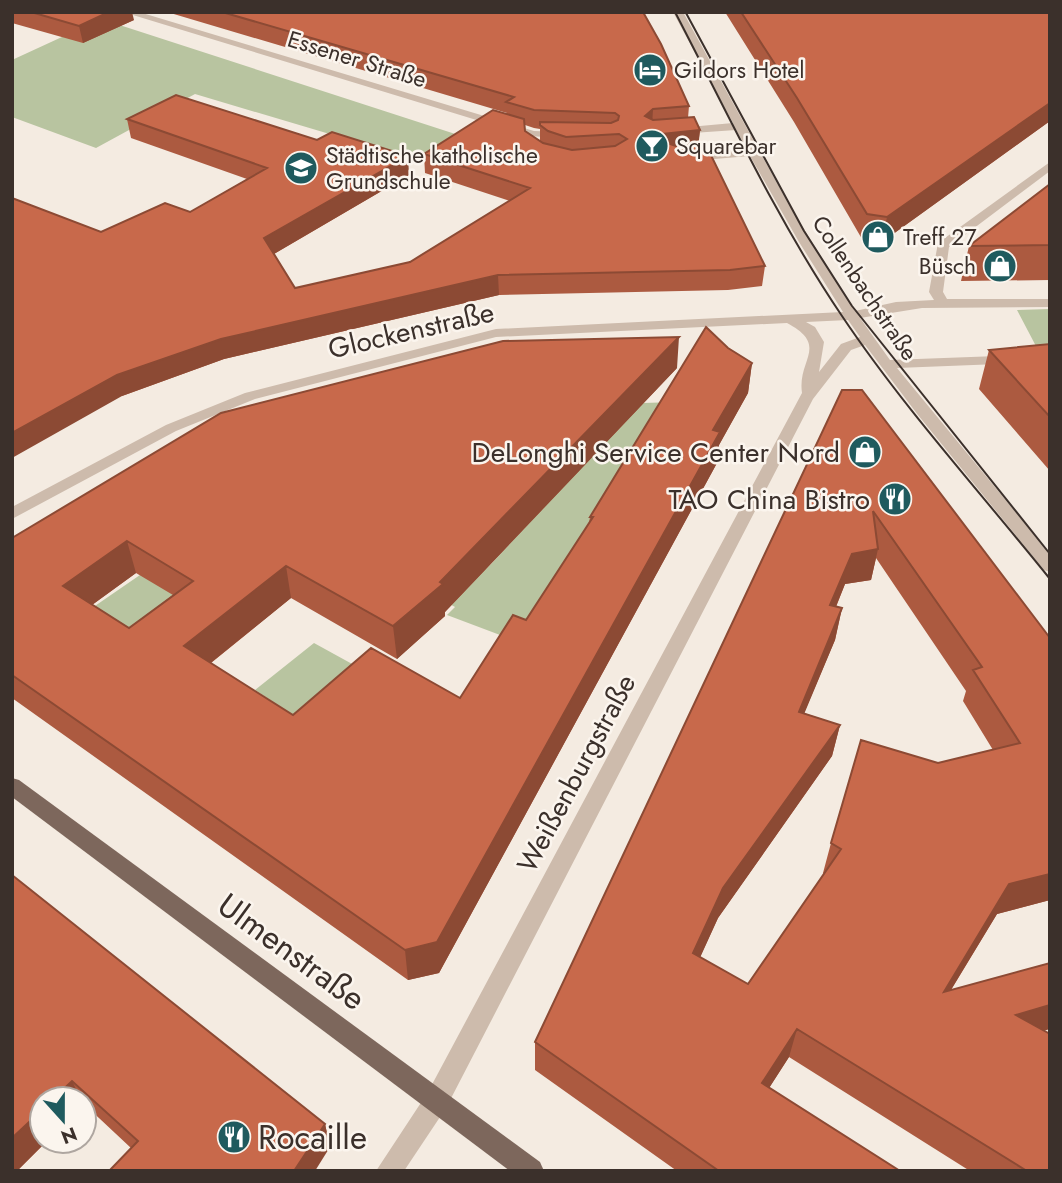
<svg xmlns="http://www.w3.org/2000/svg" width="1062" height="1183" viewBox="0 0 1062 1183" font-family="Jost,sans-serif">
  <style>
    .green { fill: #b8c4a0 }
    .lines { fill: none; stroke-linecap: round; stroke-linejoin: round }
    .minor { fill: #cdbbac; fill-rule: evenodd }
    .major { fill: #7d675c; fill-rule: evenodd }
    .tram { stroke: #3b302b; stroke-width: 2 }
    .wall { fill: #ac5a40; fill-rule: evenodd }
    .shaded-wall { fill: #8c4a34 }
    .building { fill: #c8694b; stroke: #8c4a34; stroke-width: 2; fill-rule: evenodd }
    .labels { text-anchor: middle; stroke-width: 5; stroke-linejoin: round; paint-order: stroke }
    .far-street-label { font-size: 23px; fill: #3b302b; stroke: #fbf5ee }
    .far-poi-label { font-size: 23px; fill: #3b302b; stroke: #fbf5ee; text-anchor: start }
    .street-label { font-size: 28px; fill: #3b302b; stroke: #fbf5ee }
    .poi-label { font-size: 28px; fill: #3b302b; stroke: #fbf5ee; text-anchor: end }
    .near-street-label { font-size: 33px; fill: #3b302b; stroke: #fbf5ee }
    .near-poi-label { font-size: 33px; fill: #3b302b; stroke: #fbf5ee; text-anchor: start }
  </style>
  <rect width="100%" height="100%" fill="#f4ebe1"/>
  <path class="green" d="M101,19L514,153L491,182L195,94L96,148L12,117V60Z
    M1050,309V350H1038L1017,310Z
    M677,402L532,647L447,615L455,607L448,603L491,564L610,437L538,406Z
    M169,555L208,579L122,643L92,608Z
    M314,643L374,676L316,730L255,690Z"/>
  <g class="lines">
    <path class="minor" d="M123,12H139L534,131L561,132L567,135L561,138L529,136Z
      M673,12H683L789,205L855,311L896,302L934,300L929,292L938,243L1050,162V171L949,247L943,292L947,299H1050V307L922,308L860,318L890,360L1050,354V362L897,368L1050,554V572L1044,570L918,415L865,345L851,350L813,399L446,1108L404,1171H376L428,1092L802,393C797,359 830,346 787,323L496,337L255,399L176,431L12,519V507L166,425L245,393L496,329L843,312L799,242L750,156L690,161L684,157L690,153L747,149L736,130L678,134L672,131L678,128L733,123ZM848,320L860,337L841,344L819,372L824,342L815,327L806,322Z"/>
    <path class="major" d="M12,778L19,780L540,1162L544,1171H510L12,797Z"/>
    <path class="tram" d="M675,12C728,114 777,220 842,316C903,407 981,493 1050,579
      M686,13L804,231L852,306L1050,554"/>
  </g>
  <path class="wall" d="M12,12H109L134,20L83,43L12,23Z
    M167,12H643L689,106L688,118L700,130L698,145L765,266L762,286L728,290L499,295L224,359L122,396L101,232L190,212L247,179L131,138L127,119L409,175L274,254L295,288L410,262L510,201L425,173L424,154L507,114V113ZM525,125L534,128L540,129V141L525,131Z
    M725,12H1050V121L882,242L862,239L794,122Z
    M1050,184V280L961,281L969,246Z
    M1050,344V471L979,389L989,350Z
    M728,348L752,363L748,393L719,445L717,463L439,973L408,980L12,698V538L677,368L445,612V616L397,659L291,598L211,663L293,715L460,698L526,620L589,523L590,517ZM136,573L173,595L129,628L92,605Z
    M842,390L1050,638V900L997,914L951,990L1044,1031L1050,1171H970L789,1057L769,1088L900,1171H677L535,1070V1042ZM876,558L966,691L963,701L993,750L831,843L823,873L824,874L748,984L700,957L718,918L832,756L840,725L804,713L835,640L842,608L836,607L845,584L871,580Z
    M12,875L325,1124L330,1147L131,1148L84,1104V1099H42V1141H47L17,1171Z"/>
  <path class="shaded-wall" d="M109,12H132L134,20L83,43L79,26Z
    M1050,103V121L882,242L887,217Z
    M653,109L652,127L645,116Z
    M700,130L698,149L661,153L655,139L662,134Z
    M408,156L409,175L267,258L264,238Z
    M498,275L499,295L224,359L122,396L12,458V433L117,375L221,339Z
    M679,337L677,368L445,612V616L397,659L393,626L440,582Z
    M752,363L748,393L719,445L717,463L439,973L408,980L405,950L713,430Z
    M127,541L136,573L74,618L63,586Z
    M878,549L871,580L845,584L824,636L830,605L852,554Z
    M286,566L291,598L192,678L184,646Z
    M842,608L835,640L792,743L799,712Z
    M840,725L832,756L718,918L689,982L693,953L723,888Z
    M1050,874V900L997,914L932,1021L944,992L1009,884Z
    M1050,1005V1029L1002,1043L1016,1015Z
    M797,1029L789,1057L755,1110L762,1083Z
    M72,1081L81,1099H53Z
    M42,1110V1141H47L17,1171H12V1138Z
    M325,1124L330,1147L315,1171H294Z"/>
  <path class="building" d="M31,12H109L79,26Z
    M222,12H643L661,44L689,106L653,109L645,116L653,120L694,117L700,130L662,134L655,139L676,146L706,145L765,266L730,270L498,275L221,339L117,375L12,433V198L101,232L165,203L190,212L267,168L127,119L176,95L317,140L332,132L408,156L264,238L295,288L410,262L530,188L424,154L493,110L524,119L525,131L543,143L572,150L615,146L627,139L619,134L566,137L548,131L540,125V122L611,123L618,120L619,116L615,113L534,110L506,102L514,97Z
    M741,12H1050V103L887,217L867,214L797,98Z
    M1050,184V245L969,246Z
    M706,327L728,348L752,363L713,430L720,432L437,942L405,950L12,675V538L221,413L503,341L679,337L440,582L443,584L393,626L286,566L184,646L293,715L371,648L460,698L513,615L526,620L593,517H590ZM127,541L193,581L129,628L63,586Z
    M1050,344V417L989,350Z
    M842,390H862L1050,638V874L1009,884L944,992L1050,963V1005L1016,1015L1050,1034V1171H1027L797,1029L762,1083L900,1171H719L535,1042ZM873,511L982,667L973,670L1020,743L938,763L861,740L831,843L841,849L748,984L693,953L723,888L840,725L799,712L842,608L830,605L852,554L878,549Z
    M12,875L325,1124L294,1171H109L138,1141L72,1081L53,1099H42V1110L12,1138Z"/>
  <defs>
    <symbol id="hotel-disc" viewBox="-11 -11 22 22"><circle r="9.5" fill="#1f5a5e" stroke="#fbf5ee"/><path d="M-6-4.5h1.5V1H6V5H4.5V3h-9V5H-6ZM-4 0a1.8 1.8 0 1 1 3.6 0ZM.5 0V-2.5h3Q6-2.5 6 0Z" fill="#fff"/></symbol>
    <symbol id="bar-disc" viewBox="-11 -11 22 22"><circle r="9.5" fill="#1f5a5e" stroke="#fbf5ee"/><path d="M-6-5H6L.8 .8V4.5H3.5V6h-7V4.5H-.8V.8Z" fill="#fff"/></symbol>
    <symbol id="school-disc" viewBox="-11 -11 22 22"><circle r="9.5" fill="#1f5a5e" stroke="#fbf5ee"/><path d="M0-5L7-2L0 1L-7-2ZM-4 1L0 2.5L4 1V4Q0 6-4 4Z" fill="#fff"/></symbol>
    <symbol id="shop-disc" viewBox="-11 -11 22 22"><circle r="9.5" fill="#1f5a5e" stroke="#fbf5ee"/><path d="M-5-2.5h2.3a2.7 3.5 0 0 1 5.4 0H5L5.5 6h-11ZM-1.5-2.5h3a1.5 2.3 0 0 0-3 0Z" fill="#fff"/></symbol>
    <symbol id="restaurant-disc" viewBox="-11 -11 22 22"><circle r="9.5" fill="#1f5a5e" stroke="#fbf5ee"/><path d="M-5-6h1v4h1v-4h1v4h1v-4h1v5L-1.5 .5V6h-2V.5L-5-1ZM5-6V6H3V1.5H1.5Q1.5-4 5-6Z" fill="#fff"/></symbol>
  </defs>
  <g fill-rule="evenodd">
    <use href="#hotel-disc" x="631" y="51" width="38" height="38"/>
    <use href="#bar-disc" x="633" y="127" width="38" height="38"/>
    <use href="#school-disc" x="282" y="149" width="38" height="38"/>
    <use href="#shop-disc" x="859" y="218" width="38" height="38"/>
    <use href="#shop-disc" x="981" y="247" width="38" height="38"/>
    <use href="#shop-disc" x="846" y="433" width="38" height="38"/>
    <use href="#restaurant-disc" x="876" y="480" width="38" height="38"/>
    <use href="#restaurant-disc" x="215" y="1118" width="38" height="38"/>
  </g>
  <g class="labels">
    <g class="far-street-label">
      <text transform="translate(357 59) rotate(17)" y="8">Essener Straße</text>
      <text transform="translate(865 288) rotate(56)" y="8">Collenbachstraße</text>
    </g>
    <g class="far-poi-label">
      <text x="674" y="78">Gildors Hotel</text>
      <text x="676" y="154">Squarebar</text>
      <text x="326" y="163">Städtische katholische<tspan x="326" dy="26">Grundschule</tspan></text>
      <text x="903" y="245">Treff 27</text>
      <text x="976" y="274" text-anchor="end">Büsch</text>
    </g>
    <g class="street-label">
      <text transform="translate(411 330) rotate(-13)" y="10">Glockenstraße</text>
      <text transform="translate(576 773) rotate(-62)" y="10">Weißenburgstraße</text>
    </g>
    <g class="poi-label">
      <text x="840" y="462">DeLonghi Service Center Nord</text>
      <text x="870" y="509">TAO China Bistro</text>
    </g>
    <g class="near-street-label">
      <text transform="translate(292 951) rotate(36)" y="12">Ulmenstraße</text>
    </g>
    <g class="near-poi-label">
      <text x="258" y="1149">Rocaille</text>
    </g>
  </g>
  <rect width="1062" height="1183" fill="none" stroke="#3b302b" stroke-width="28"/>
  <g transform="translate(63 1120) rotate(159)"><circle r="33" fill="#fbf5ee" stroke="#aea6a0" stroke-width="2"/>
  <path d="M0-5L12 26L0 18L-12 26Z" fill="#1f5a5e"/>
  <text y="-10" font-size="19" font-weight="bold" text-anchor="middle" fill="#3b302b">N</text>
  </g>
</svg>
